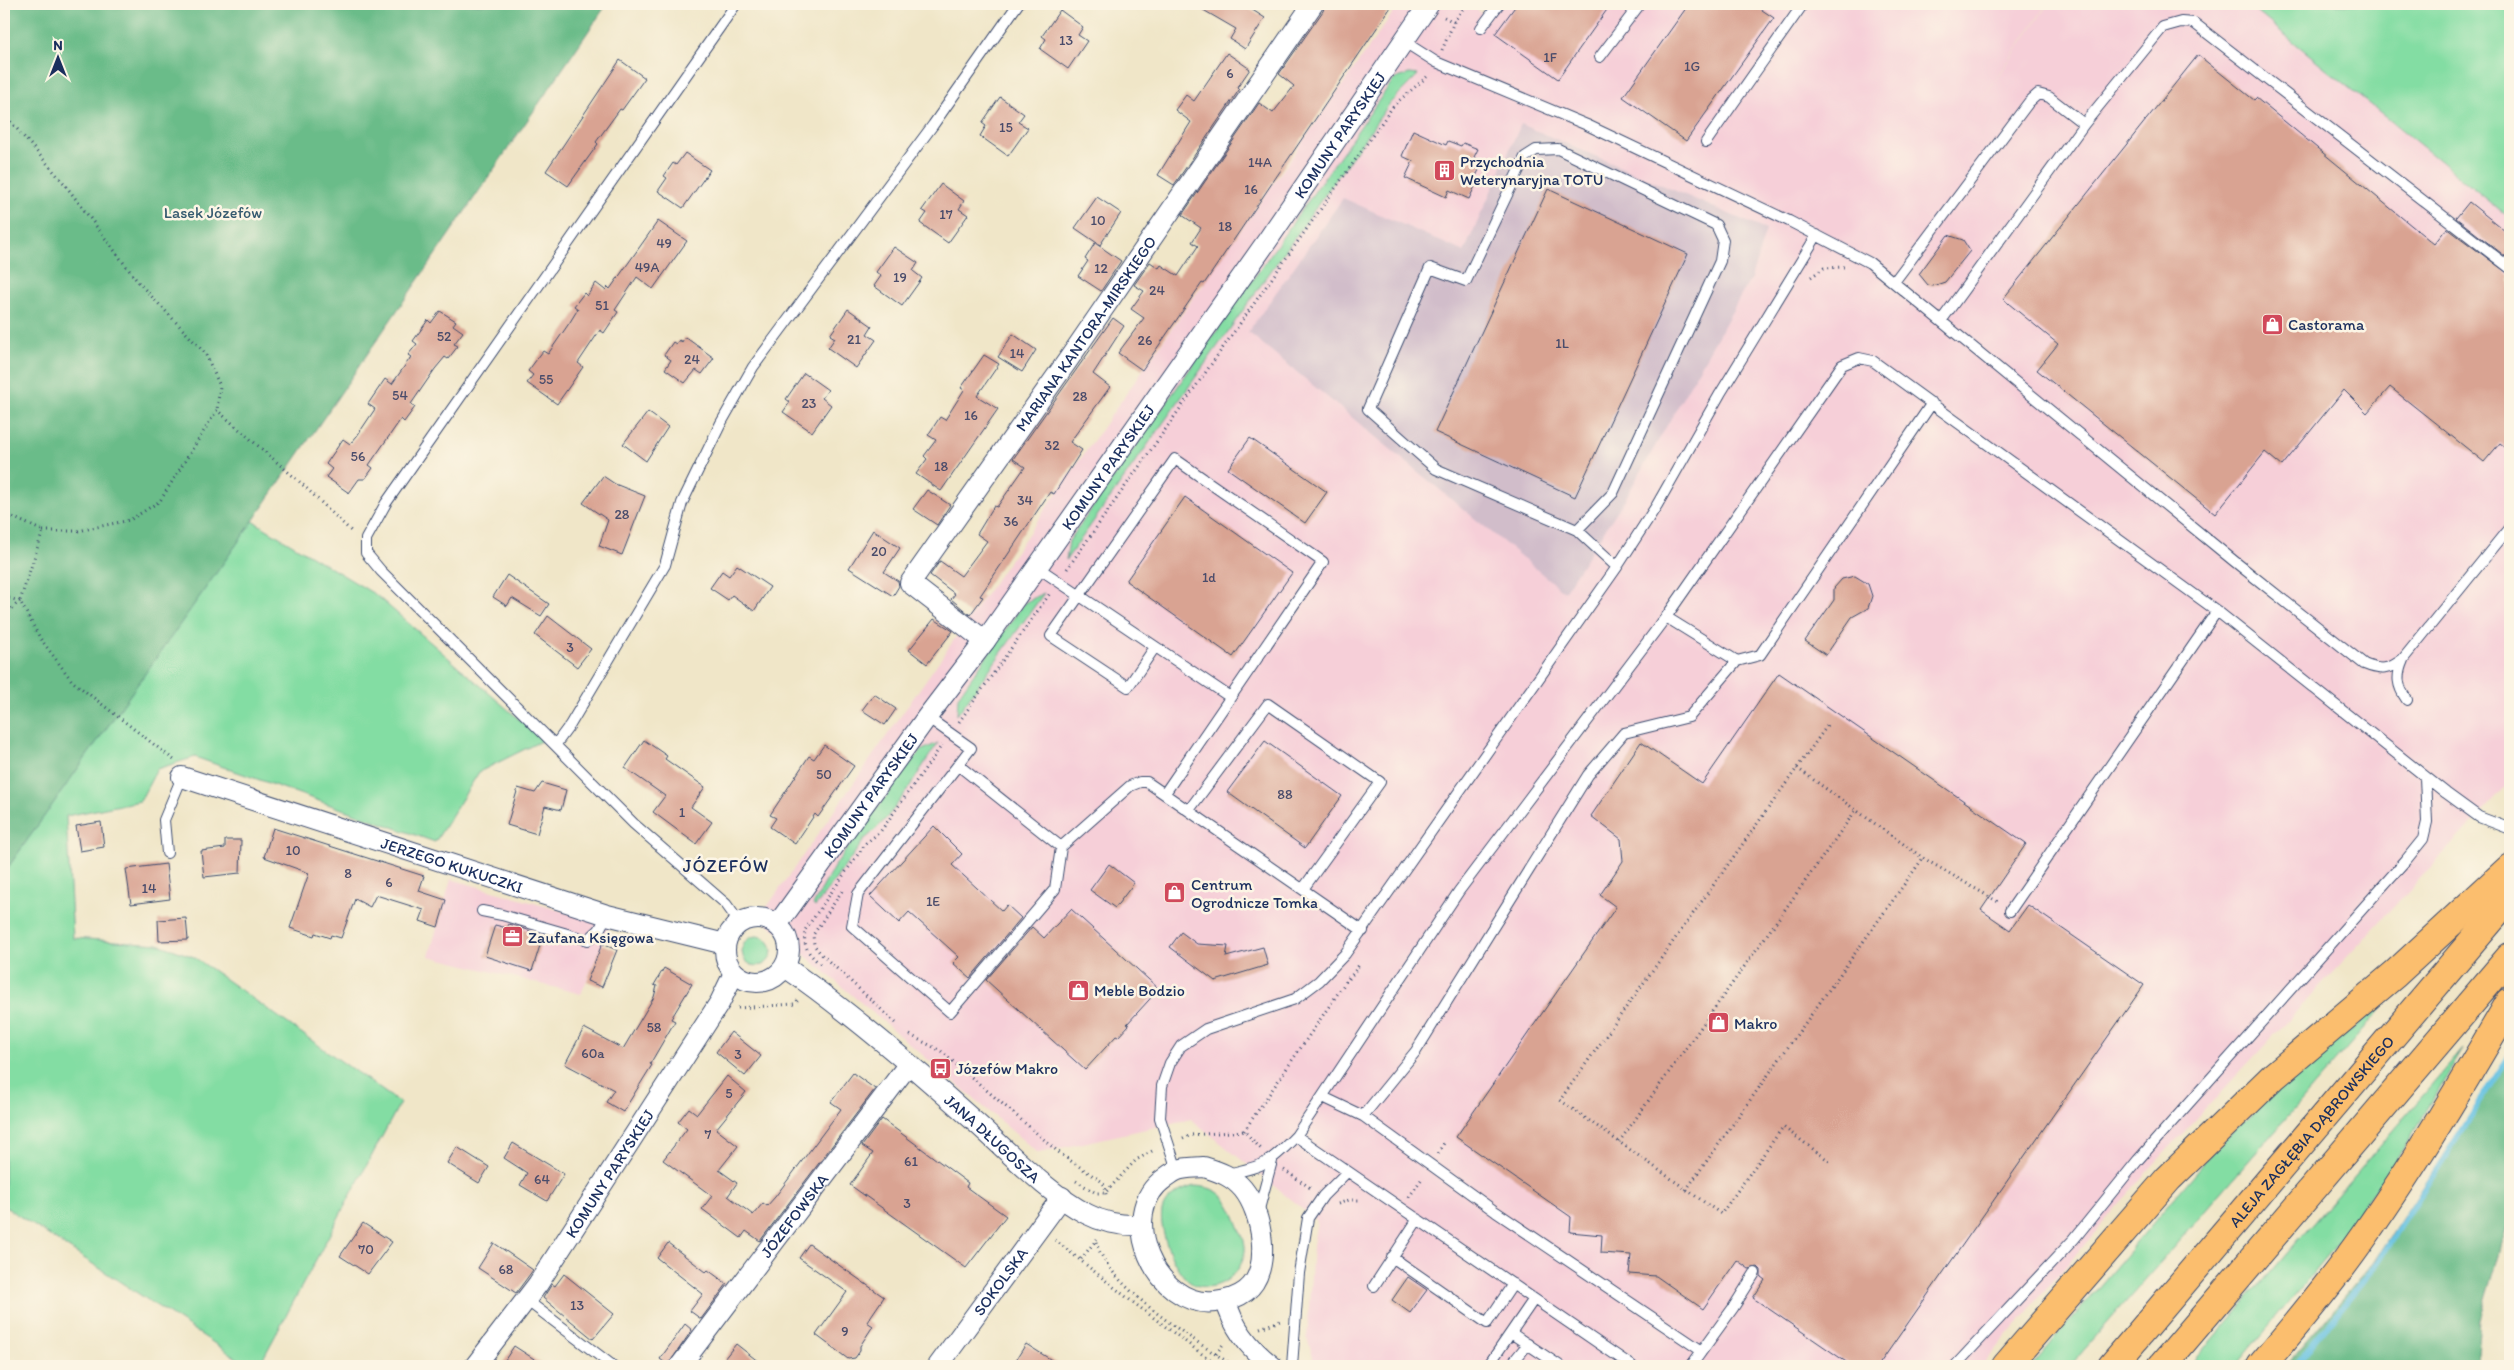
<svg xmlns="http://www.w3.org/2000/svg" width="2514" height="1370" viewBox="0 0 2514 1370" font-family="Itim,sans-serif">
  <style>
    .built { fill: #f6cfd8 }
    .industrial { fill: #d1bdca }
    .green { fill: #83dda3; stroke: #4f8680 }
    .forest { fill: #6abc89; stroke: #427674 }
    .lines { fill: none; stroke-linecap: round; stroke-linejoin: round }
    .stream { stroke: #64c1e2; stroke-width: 6 }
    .building { fill: #d9a392 }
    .lane-casing { stroke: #3b4a6e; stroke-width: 12 }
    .street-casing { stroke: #3b4a6e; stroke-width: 22 }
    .primary-casing { stroke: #3b4a6e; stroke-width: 30 }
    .path { stroke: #3b4a6e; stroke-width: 3; stroke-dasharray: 1 4; stroke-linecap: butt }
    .lane { stroke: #fff; stroke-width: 10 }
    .street { stroke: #fff; stroke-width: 20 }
    .primary { stroke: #fbbe6e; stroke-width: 28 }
    .labels { text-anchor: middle; stroke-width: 5; stroke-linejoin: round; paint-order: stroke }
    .number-label { font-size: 14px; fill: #4a4c6b }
    .street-label { font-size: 16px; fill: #1b2f5e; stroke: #fcf5e5 }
    .poi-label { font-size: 16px; fill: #1b2f5e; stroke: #fcf5e5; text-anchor: start }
    .park-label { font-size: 16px; fill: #355a6f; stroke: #fcf5e5 }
    .neighbourhood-label { font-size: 18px; letter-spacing: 1px; fill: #1b2f5e; stroke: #fcf5e5 }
  </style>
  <rect width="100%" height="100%" fill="#fcf5e5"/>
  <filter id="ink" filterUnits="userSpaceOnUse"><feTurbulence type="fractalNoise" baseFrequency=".02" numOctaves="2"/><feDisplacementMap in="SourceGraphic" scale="10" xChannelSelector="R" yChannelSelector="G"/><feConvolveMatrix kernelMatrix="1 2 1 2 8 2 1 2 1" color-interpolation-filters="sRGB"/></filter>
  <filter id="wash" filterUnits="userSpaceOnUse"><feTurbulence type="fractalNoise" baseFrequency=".0096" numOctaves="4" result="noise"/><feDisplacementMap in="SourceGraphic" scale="20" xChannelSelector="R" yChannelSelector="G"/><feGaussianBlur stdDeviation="1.12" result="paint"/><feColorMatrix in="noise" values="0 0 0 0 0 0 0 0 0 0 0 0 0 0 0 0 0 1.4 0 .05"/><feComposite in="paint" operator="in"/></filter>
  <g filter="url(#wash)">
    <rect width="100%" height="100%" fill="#f0e6c8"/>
    <path class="built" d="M1399,4H1467L1483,14L1489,4H2047L1954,141L2048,4H2249L2510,213V782L2143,1176L1981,1366H1316L1307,1338L1313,1245L1317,1221L1191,1119L1038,1153L760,917Z
      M451,879L610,925L581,994L429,956Z"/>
    <path class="industrial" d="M1521,124L1766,230L1751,278L1625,499L1564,592L1248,332L1343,198L1464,252Z"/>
    <path class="green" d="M2247,4H2510V218Z
      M1409,74L1418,75L1390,103L1066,560L1069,541L1391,83L1395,79Z
      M253,521L376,595L543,740L479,772L435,842L195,757L157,769L140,801L66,816L73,938L158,944L194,957L400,1103L259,1366H249L4,1206V873Z
      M1044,593L957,715L958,697L1024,603Z
      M938,743C916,775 895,815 865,839L815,907L813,905L835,865L920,751Z
      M742 951a15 15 0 1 1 30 0a15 15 0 1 1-30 0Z
      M2388,1001L2070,1366H2032L2220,1144L2306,1064Z
      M2463,1049L2403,1150L2333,1249L2236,1366H2190Z
      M1194,1186C1224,1187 1230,1203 1240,1229C1242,1236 1246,1243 1245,1251C1242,1273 1220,1293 1195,1285C1176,1278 1158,1230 1162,1211C1165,1197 1181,1190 1194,1186Z"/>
    <path class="forest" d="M4,4H607L253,521L4,873Z
      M2510,1052V1217L2480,1319L2476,1366H2285L2374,1262Z"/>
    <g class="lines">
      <path class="stream" d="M2294,1366L2374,1268L2510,1055"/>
    </g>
    <g id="blocks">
      <path class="building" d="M1193,4H1243L1265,18L1245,49L1230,39L1236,29Z
        M1325,4H1393L1204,284L1202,283L1142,370L1118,353L1144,318L1131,309L1144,291L1134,285L1150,262L1159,268L1161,265L1178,276L1198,246L1192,242L1201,228L1182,215L1259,103L1273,113L1294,86L1279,74L1323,11Z
        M1517,4H1611L1558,79L1495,34Z
        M1689,4H1753L1774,18L1686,141L1623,97Z
        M1060,10L1083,27L1078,35L1087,41L1068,69L1040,49L1046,39L1042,36Z
        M1227,53L1250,69L1237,88L1239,90L1174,185L1158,175L1191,122L1175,110L1186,95L1194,101Z
        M2198,55L2254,100L2256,98L2434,244L2447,228L2510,275V451L2500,443L2484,462L2390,387L2367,413L2344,390L2282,466L2265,452L2215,514L2037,370L2058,344L2003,299Z
        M620,60L645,78L622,110L620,109L596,142L598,144L568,186L546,171Z
        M1000,97L1024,114L1018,122L1028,128L1008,156L980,136L986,126L982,123Z
        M1413,130L1446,145L1448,141L1461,146L1463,143L1478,149L1474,157L1483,162L1474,180L1477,182L1469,199L1449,190L1446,197L1405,178L1413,161L1402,156Z
        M685,153L710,170L683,208L658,191L667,178L664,176L673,163L676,165Z
        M941,184L964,201L959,209L968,215L948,243L920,223L927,213L922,210Z
        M1548,189L1688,254L1575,497L1435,432Z
        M1097,197L1121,213L1100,245L1075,228Z
        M2469,202L2510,235V260L2456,218Z
        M658,221L687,241L653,289L637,277L615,310L618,312L604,333L600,330L578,363L583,367L557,404L527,383L533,375L528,371L543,351L548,354L570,322L578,309L574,306L584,293L587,296L596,283L605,290L608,287L610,289Z
        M1948,235L1963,240L1970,251L1945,282L1933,286L1928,285L1919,274Z
        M1095,243L1121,261L1101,291L1078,276L1088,261L1085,259Z
        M894,247L918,263L913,271L922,278L902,306L874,286L881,276L876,272Z
        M848,309L872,326L867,334L876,340L856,368L828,348L835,338L830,335Z
        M440,311L456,321L453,325L463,332L454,344L458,346L448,359L445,357L435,369L411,404L415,407L404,422L401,419L369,465L373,468L365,479H359L349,493L326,477L332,469L326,464L343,439L350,444L357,436L375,409L368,404L385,379L392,384L411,357L408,355L417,344L413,341L428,320L431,323Z
        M1113,318L1124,326L1093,374L1110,387L1070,442L1082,450L1054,494L1050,492L980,596L983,597L970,615L951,599L955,594L930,575L940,561L961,576L987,541L977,534L994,506L997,507L1025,467L1013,459Z
        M1013,334L1036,350L1022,372L998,357Z
        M685,337L714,358L702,374L696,370L685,383L665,369L671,360L664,355L673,342L676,344L679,340L682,342Z
        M984,355L999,364L977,396L998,409L941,491L916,474L927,459L924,456L936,440L928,435L940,417L945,420L964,390L961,388Z
        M804,373L828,390L822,398L831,405L812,432L783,412L790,402L786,399Z
        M648,412L668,427L646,461L623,444Z
        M1250,438L1327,492L1305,523L1228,469Z
        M603,476L615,484L645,496L622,555L599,546L608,520L583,503Z
        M927,490L950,505L937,525L913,509Z
        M1185,497L1292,573L1233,657L1126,581Z
        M873,530L900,548L884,572L898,581L899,586L893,596L849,568Z
        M737,565L770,587L754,611L732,595L728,600L710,588L722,571L729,576Z
        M507,575L549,604L541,616L512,598L507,606L493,597Z
        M1855,576L1868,584L1872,596L1868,608L1852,617L1826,655L1805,641L1834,600V588L1842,579Z
        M548,616L591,649L577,667L535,635Z
        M934,619L953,631L927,664L909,650Z
        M1779,673L2026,844L1981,910L2010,930L2028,905L2144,985L1878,1366H1852L1753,1298L1765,1280L1761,1277V1270L1758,1267L1749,1269L1737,1260L1703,1309L1656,1276L1629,1274L1631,1255L1601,1253L1602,1235L1570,1232L1571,1217L1456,1137L1616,907L1600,895L1623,861L1621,839L1591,816L1641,742L1702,784Z
        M874,694L896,709L885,725L862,710Z
        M644,740L667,756L665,759L705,787L691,807L712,822L696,844L653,812L665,796L625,768Z
        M1265,741L1342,796L1305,848L1227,792Z
        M824,745L854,766L818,817L815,814L795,844L770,827L776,818L770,815L809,756L814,759Z
        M542,783L566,790L561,810L545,806L537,834L507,825L518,788L535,793Z
        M101,822L104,847L80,851L76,826Z
        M934,826L962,854L952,865L1002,911L1007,905L1021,918L970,978L953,963L959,957L909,912L899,923L870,896Z
        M273,828L424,876L419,891L446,900L438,927L420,921L424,910L376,895L370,907L355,899L341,938L331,935L330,938L315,933L314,936L290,928L309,873L264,857Z
        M225,840H241L240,873L204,877L201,851L225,848Z
        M166,864L170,899L131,904L126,869Z
        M1109,864L1134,883L1115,908L1090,890Z
        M1071,909L1159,989L1127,1024L1129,1025L1118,1037L1116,1036L1085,1070L986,980L1032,927L1044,938Z
        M186,918L188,940L159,941L158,920Z
        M509,924L531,931L530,935L542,939L532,971L485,956L495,925L507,928Z
        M1181,932L1197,944L1228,946L1226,957L1263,947L1268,965L1215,981L1170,947Z
        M602,944L617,950L602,987L587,981Z
        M664,968L692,984L671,1019L675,1021L650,1064L652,1065L623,1112L606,1102L614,1090L565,1064L584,1028L623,1049L654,997L657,986L654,985Z
        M731,1032L761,1056L745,1076L716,1052Z
        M853,1073L875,1089L760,1241L746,1231L741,1238L702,1209L712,1196L663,1160L687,1129L678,1122L689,1108L697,1114L727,1076L746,1092L716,1129L738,1146L719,1170L737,1183L728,1196L753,1215L763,1203L767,1206L775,1197L841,1109L831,1102Z
        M882,1119L968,1183L966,1187L1006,1216L966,1268L850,1185L873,1153L862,1146Z
        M513,1143L564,1174L547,1201L520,1185L527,1173L504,1158Z
        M457,1147L489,1167L479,1183L447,1163Z
        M363,1223L392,1242L368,1274L340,1256Z
        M494,1243L533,1270L516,1293L478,1268Z
        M668,1243L706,1272L708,1270L727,1284L701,1319L690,1311L703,1294L657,1258Z
        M809,1244L884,1297L867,1322L873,1326L860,1346V1351L855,1358L848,1359L816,1335L847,1292L799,1258Z
        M564,1274L614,1314L593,1339L543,1298L552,1284L555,1286Z
        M1408,1277L1427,1290L1410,1313L1392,1300Z
        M685,1324L692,1330L668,1365L660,1359Z
        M736,1344L764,1366H733L724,1359Z
        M1026,1344L1061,1366H1012Z
        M514,1346L545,1366H501Z"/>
    </g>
  </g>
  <g filter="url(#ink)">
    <use href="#blocks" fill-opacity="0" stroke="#3b4a6e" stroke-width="1"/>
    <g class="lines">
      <defs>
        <path id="lane" d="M736,4L386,503L366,539V553L381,571L634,824L726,904L739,922
          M1481,28L1499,4
          M1403,41L1436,62L1587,125L1789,221L1870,263L2234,561L2364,664C2381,671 2389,670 2403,659L2510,527
          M1600,57L1640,4
          M1706,142L1803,4
          M1894,282L2029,102L2038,94L2049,97L2084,124
          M1941,321L2084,124L2163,27L2181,22L2194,23L2510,268
          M1577,530L1613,493L1720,261L1723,240L1716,225L1558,149L1536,150L1525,157L1466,281L1430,268L1368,409L1436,469L1577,530L1617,567
          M1037,567L1230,697
          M1666,617L1737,661
          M1155,647L1128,687L1051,636L1175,459L1323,562L1165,793
          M2403,660C2396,676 2397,686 2407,700
          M927,717L971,748L958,765L858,894L852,926L950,1012L1055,889L1061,847L958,765
          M556,744L570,725L665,565L682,503L721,423L753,367L933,125L1018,4
          M1189,810L1268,704L1380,782L1303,889
          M1061,847L1130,786L1140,782H1147L1363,931
          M167,853L164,820L182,777
          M482,911L502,915L588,940L599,930L607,915
          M2010,911L2217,611L2446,793L2479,817L2508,828L2510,826
          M1323,1097L1363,1116L1496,1212L1702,1351
          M1363,1116L1416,1051L1588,775L1624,733L1689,717L1737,661L1760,655L1932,403
          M1296,1136L1632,1366
          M1177,1170L1160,1118L1162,1086L1170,1063L1181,1046L1206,1029L1295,999L1319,981L1345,954L1617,567L1657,505L1720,394L1817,235
          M1227,1174C1265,1166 1269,1164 1296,1136L1459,891L1666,617L1842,365L1859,358L1873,361L2217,611
          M1258,1213L1272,1161
          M1392,1257L1487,1323L1513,1284
          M1374,1286L1418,1219
          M525,1299L613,1366
          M1511,1333L1560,1366
          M1292,1366L1299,1273L1308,1218L1323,1196L1347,1172
          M1488,1366L1534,1299
          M1510,1366L1528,1344
          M1691,1366L1733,1308L1755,1273
          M1955,1366L2074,1239L2138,1160L2406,860L2423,839L2427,822L2425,777"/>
        <g id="street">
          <path id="s1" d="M985,641L910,583L1068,360L1313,4"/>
          <path id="s2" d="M182,777L607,915L725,944"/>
          <circle cx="757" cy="950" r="32"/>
          <path id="s3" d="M777,925L927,717L985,641L1267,241L1429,4"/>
          <path id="s4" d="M785,967C849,1011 915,1068 973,1120C1007,1150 1048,1194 1087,1214C1104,1223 1123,1226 1142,1225"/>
          <path d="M1204,1167C1220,1172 1232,1176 1243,1189C1262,1212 1273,1270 1246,1291C1237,1298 1225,1301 1215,1302C1156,1309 1114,1213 1165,1178C1169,1175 1174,1171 1178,1170C1186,1167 1196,1168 1204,1167Z"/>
          <path d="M1226,1301C1233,1328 1250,1349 1272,1366"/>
          <path id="s5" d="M475,1366L538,1284L720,1002L734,973"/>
          <path id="s6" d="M680,1366L908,1065"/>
          <path id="s7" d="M938,1366L1062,1197"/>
        </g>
        <g id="primary">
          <path d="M2006,1366L2168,1179L2274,1076L2395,974L2510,868"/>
          <path id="s8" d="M2112,1366L2510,897"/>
          <path d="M2162,1366L2510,957"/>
          <path d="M2261,1366C2297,1324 2332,1282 2364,1236C2417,1161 2464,1081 2510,1002"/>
        </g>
      </defs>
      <use href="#lane" class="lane-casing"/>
      <use href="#street" class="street-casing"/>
      <use href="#primary" class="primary-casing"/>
      <path class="path" d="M1444,17L1454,22
        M1442,50L1454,22L1466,4
        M4,114L63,182L138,282L205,353L220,386L217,410
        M1811,277L1824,268L1844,267
        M4,513L43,531L20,601L40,638L72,681L174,760
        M43,531H78L130,520L160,501L217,410L302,484L353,533
        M1067,569L1394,105L1429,75
        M4,597L20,601
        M4,615L20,601
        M959,722L1051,592
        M1827,726L1560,1100L1721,1214L1783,1127L1832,1163
        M1797,768L1923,858L2000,903
        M842,891L813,935L814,945L821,954L896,1023
        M820,964C808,953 803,947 805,930L866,843L880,832L942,745
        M1349,979L1359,965
        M738,1008L794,1004L798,1000
        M910,1035L941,1051L1062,1155L1101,1181L1105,1186L1106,1195
        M1244,1131L1349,977
        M1183,1139L1191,1135L1244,1131L1261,1149
        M1619,1142L1856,810
        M1438,1153L1444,1143
        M1284,1170L1312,1189
        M1076,1181L1096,1193H1105L1136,1160L1154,1150
        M1686,1190L1923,858
        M1409,1197L1423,1177
        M1338,1204L1349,1200H1361
        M1055,1240L1130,1300L1218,1366
        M1096,1242C1109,1288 1194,1340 1234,1366
        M1081,1259L1097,1239
        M1260,1328L1280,1321
        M1216,1354L1224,1343"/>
      <use href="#lane" class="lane"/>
      <use href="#street" class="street"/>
      <use href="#primary" class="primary"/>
    </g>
  </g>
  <defs>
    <symbol id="building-square" viewBox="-11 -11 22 22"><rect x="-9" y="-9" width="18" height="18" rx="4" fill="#d1495b" stroke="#fcf5e5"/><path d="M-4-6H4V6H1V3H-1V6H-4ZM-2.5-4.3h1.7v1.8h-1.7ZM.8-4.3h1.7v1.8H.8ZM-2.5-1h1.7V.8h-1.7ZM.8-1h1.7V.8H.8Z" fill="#fff"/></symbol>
    <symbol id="shop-square" viewBox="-11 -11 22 22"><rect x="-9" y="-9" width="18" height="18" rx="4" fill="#d1495b" stroke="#fcf5e5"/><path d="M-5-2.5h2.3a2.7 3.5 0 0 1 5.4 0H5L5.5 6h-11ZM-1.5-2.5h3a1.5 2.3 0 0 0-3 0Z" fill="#fff"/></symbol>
    <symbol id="office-square" viewBox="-11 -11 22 22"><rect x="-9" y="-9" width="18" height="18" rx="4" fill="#d1495b" stroke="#fcf5e5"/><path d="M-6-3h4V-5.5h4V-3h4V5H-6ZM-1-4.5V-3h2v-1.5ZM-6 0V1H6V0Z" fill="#fff"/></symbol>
    <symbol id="bus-square" viewBox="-11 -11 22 22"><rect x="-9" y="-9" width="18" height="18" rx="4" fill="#d1495b" stroke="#fcf5e5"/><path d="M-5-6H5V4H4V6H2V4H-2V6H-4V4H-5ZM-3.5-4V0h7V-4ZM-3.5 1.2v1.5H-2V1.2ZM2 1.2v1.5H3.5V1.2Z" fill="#fff"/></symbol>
  </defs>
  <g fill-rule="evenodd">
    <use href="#building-square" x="1432" y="158" width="25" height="25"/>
    <use href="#shop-square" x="2260" y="312" width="25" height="25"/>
    <use href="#shop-square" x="1162" y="880" width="25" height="25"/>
    <use href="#office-square" x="500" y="924" width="25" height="25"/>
    <use href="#shop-square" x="1066" y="978" width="25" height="25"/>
    <use href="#shop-square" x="1706" y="1010" width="25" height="25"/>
    <use href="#bus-square" x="928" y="1056" width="25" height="25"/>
  </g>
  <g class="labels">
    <g class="number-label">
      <text x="1066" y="45">13</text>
      <text x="1550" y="62">1F</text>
      <text x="1692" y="71">1G</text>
      <text x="1230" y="78">6</text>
      <text x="1006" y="132">15</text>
      <text x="1260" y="167">14A</text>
      <text x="1251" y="194">16</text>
      <text x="946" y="219">17</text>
      <text x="1098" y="225">10</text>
      <text x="1225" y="231">18</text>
      <text x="664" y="248">49</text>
      <text x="647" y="272">49A</text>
      <text x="1101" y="273">12</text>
      <text x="900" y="282">19</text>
      <text x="1157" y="295">24</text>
      <text x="602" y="310">51</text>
      <text x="444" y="341">52</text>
      <text x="854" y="344">21</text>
      <text x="1145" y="345">26</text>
      <text x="1562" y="348">1L</text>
      <text x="1017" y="358">14</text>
      <text x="692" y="364">24</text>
      <text x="546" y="384">55</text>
      <text x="400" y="400">54</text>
      <text x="1080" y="401">28</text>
      <text x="809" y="408">23</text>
      <text x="971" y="420">16</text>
      <text x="1052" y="450">32</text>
      <text x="358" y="461">56</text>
      <text x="941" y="471">18</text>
      <text x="1025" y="505">34</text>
      <text x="622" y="519">28</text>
      <text x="1011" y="526">36</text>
      <text x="879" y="556">20</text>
      <text x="1209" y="582">1d</text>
      <text x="570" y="652">3</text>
      <text x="824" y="779">50</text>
      <text x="1285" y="799">88</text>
      <text x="682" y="817">1</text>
      <text x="293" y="855">10</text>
      <text x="348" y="878">8</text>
      <text x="389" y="887">6</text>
      <text x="149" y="893">14</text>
      <text x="933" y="906">1E</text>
      <text x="654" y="1032">58</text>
      <text x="593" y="1058">60a</text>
      <text x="738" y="1059">3</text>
      <text x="729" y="1098">5</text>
      <text x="708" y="1139">7</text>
      <text x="911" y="1166">61</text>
      <text x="542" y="1184">64</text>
      <text x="907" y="1208">3</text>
      <text x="366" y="1254">70</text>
      <text x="506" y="1274">68</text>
      <text x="577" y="1310">13</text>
      <text x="845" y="1336">9</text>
    </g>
    <g class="street-label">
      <text dy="6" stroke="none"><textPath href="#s3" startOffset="970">KOMUNY PARYSKIEJ</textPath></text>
      <text dy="6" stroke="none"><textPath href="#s1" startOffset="400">MARIANA KANTORA-MIRSKIEGO</textPath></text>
      <text dy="6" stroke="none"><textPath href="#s3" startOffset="565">KOMUNY PARYSKIEJ</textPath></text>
      <text dy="6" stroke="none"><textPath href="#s3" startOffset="160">KOMUNY PARYSKIEJ</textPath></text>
      <text dy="6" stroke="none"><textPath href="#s2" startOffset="284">JERZEGO KUKUCZKI</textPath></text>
      <text dy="6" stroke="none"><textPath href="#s8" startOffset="308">ALEJA ZAGŁĘBIA DĄBROWSKIEGO</textPath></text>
      <text dy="6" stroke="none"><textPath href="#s4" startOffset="269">JANA DŁUGOSZA</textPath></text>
      <text dy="6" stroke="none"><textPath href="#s5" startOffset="235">KOMUNY PARYSKIEJ</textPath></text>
      <text dy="6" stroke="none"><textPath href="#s6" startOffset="189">JÓZEFOWSKA</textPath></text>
      <text dy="6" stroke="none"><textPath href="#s7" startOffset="105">SOKOLSKA</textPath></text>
    </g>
    <g class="poi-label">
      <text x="1460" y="167">Przychodnia<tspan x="1460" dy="18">Weterynaryjna TOTU</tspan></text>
      <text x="2288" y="330">Castorama</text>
      <text x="1191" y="890">Centrum<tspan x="1191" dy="18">Ogrodnicze Tomka</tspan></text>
      <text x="528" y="943">Zaufana Księgowa</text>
      <text x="1094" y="996">Meble Bodzio</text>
      <text x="1734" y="1029">Makro</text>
      <text x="956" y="1074">Józefów Makro</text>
    </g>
    <g class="park-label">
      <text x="213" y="218">Lasek Józefów</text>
    </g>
    <g class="neighbourhood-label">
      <text x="726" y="872">JÓZEFÓW</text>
    </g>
  </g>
  <rect width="2514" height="1370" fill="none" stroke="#fcf5e5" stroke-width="20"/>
  <g transform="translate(58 58)" stroke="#fcf5e5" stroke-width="4" paint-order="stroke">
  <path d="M0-4L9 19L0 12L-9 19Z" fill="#1b2f5e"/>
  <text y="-8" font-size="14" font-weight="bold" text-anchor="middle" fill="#1b2f5e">N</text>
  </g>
</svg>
